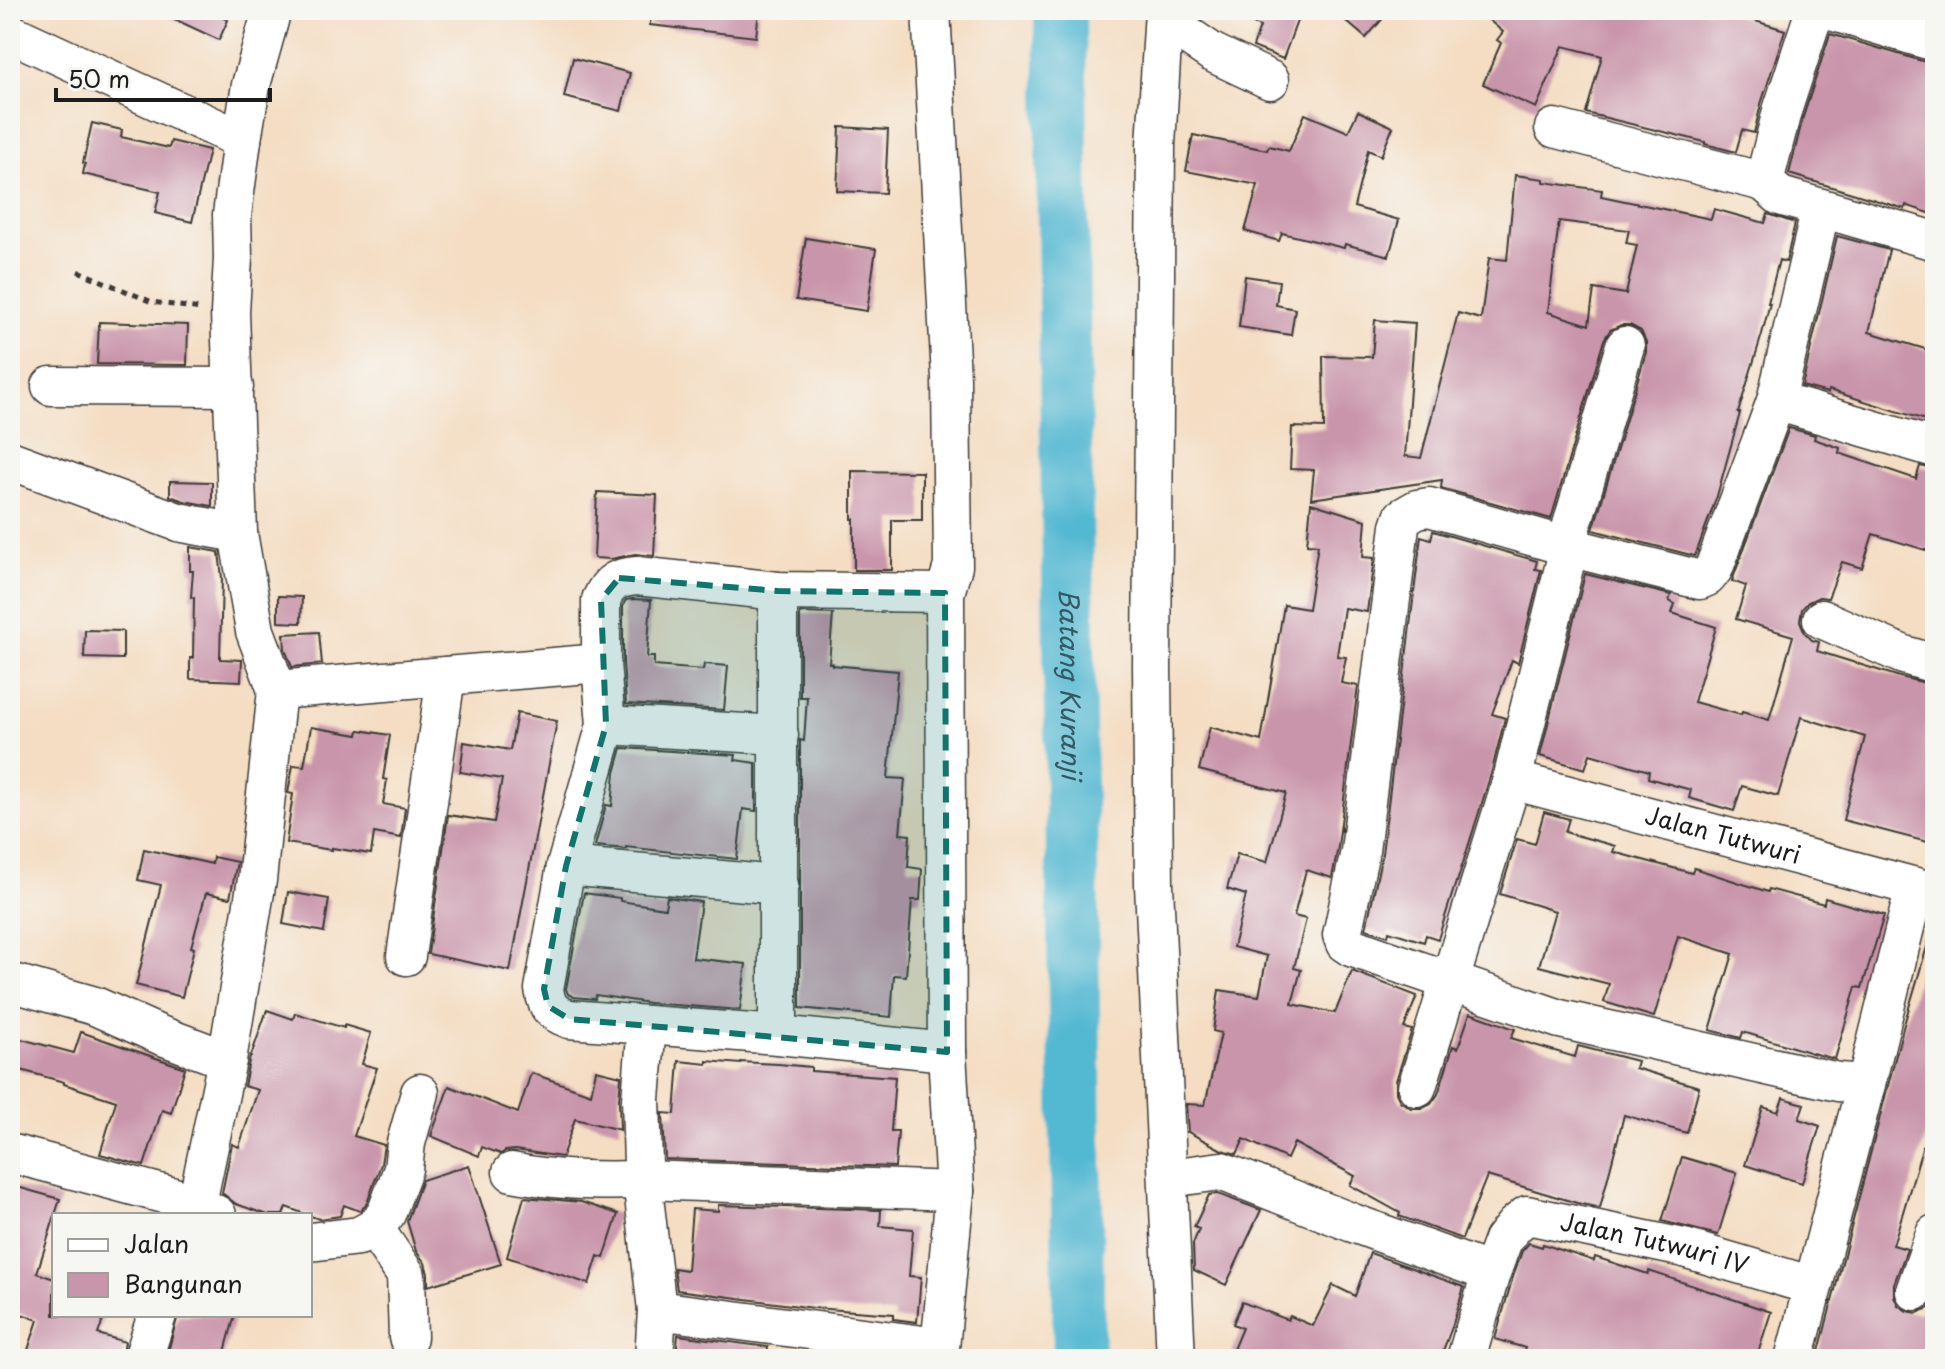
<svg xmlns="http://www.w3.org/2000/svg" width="1945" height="1369" viewBox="0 0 1945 1369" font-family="'Playpen Sans',sans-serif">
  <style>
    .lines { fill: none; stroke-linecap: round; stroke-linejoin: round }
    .river { stroke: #53b8d2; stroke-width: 52 }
    .building { fill: #c995aa; fill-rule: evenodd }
    .minor-casing { stroke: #3c3935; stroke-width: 41 }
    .path { stroke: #3c3935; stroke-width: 5; stroke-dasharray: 6 6; stroke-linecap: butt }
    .minor { stroke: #fff; stroke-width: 38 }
    .marked { fill: #0f766e; fill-opacity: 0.2; stroke: #0f766e; stroke-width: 6; stroke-dasharray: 16 10; stroke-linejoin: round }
    .labels { text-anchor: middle; stroke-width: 7; stroke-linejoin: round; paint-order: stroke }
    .street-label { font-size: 24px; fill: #1c1c1c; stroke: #f6f6f2 }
    .water-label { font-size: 26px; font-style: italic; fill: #325a65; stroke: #f6f6f2 }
  </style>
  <rect width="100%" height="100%" fill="#f6f6f2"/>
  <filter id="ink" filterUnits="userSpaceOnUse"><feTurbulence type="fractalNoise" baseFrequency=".0125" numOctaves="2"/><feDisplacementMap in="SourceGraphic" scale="16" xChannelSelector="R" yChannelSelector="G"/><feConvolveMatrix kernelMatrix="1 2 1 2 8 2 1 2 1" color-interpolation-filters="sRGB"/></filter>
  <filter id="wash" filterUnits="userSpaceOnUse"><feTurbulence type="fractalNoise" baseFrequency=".006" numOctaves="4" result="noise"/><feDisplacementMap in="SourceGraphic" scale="32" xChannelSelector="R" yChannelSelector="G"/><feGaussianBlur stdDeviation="1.8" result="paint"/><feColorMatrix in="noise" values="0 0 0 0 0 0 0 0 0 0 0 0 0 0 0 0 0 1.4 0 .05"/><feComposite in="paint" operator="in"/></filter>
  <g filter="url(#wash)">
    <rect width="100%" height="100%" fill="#f4ddc2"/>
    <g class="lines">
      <path class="river" id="s1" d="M1060,10L1079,1359"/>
    </g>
    <g id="blocks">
      <path class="building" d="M155,10H206L228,20L219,40Z
        M651,10H759L756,37L650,25Z
        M1223,10H1301L1283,59L1253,47L1260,27Z
        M1333,10H1390L1366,38Z
        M1477,10H1719L1785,30L1761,104L1754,133L1742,130L1736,152L1705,144V142L1586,113L1602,56L1563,46L1536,108L1483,84L1501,43L1497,40L1503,32Z
        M1830,34L1929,63H1935V215L1906,205L1905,209L1789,174L1803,117Z
        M573,58L630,73L621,111L564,97Z
        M1358,111L1393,127L1381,156L1368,150L1354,207L1399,220L1389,256L1345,244L1344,248L1282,233L1279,241L1245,231L1258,185L1186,171L1193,135L1267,150L1269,146L1289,151L1305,114L1348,132Z
        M92,123L122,130L121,137L169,148L171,141L209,150L192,222L155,213L160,192L83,174L85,164L83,163Z
        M840,127L888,130L885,193L837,191Z
        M1515,175L1544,179V182L1602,190L1601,196L1711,219L1714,209L1765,223L1768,214L1795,223L1786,262L1779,260L1768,303H1770L1762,334L1738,413H1740L1717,496L1695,556L1593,530L1646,352V342L1641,331L1630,325H1621L1610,330L1604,340L1551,519L1441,488L1442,480L1311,499L1314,470L1290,469L1292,427L1324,428L1323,356L1372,357L1375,320L1415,323L1405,456L1421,458L1458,313L1481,319L1489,258L1507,260ZM1559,221L1629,230L1626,243L1637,245L1626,294L1594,289L1589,325L1548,312Z
        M1837,236L1889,250L1869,332L1935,352V423L1829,390L1828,393L1802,386Z
        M806,238L876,249L867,311L796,300Z
        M1245,276L1279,281L1276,305L1295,309L1291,335L1239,327Z
        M99,322L188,325L187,365L97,364Z
        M1789,428L1815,435L1814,439L1840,448L1839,453L1916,479L1920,466L1935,469V553L1873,534L1862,568L1842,562L1828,598L1819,597L1808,602L1802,609L1800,621L1805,633L1812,640L1819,642L1817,651L1900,677L1935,685V737L1929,757L1935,758V844L1843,820L1865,737L1801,717L1778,796L1742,786L1734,811L1689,798L1691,790L1648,778L1649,771L1590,754L1585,769L1540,756L1585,574L1671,595L1669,601L1675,604L1672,613L1716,627L1694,702L1741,715L1742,712L1769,720L1793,636L1736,619L1746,586L1732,581Z
        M852,471L922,472V520H892V570H854V519H852Z
        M170,481L212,482V506L184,501L170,496Z
        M597,492L657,495L654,556L635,554L611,559L594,558Z
        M1311,503L1366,520L1363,557L1374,558L1367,612L1344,608L1337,656L1346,657L1341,683L1358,686L1338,847L1332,878L1306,870L1294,916L1306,919L1294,968L1301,970L1292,1004L1335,1013L1352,971L1417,996L1404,1028L1412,1030L1396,1081V1093L1400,1101L1411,1108H1423L1431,1104L1438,1094L1453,1046L1458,1048L1470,1013L1515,1029L1511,1038L1575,1057L1578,1046L1582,1047L1637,1061L1635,1068L1699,1087L1687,1133L1624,1115L1600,1208L1577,1203L1487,1176L1462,1239L1399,1216L1400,1213L1350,1185L1355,1176L1294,1143L1287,1159L1244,1139L1237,1154L1222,1150L1188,1132L1186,1104L1205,1105L1221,1033L1213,1031L1219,990L1259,996L1267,956L1233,947L1246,895L1227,889L1237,854L1267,862L1286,793L1199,770L1210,727L1261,741L1284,605L1308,609L1318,545L1307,544Z
        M1433,531L1537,561L1535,569L1541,570L1518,663L1512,660L1492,714L1505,718L1491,774L1457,882H1456L1438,939L1426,935L1424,942L1389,931L1388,936L1366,929L1382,854L1421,536L1431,539Z
        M190,547L219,552L222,578L220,659L242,660L241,681L190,679V658H193L194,598L191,597L193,571H190Z
        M278,596L302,597L301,623L278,622Z
        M633,599L651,600L647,657H654V666L703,670L704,664L728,666L724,710L626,704L623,662V605L626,600Z
        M800,613L833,614L829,663H832V665L898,671L888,778L905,779L900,834L910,835L908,867L922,869L920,900H912L906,976L894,975L891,1017L800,1008V740L804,741L807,697H800Z
        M85,630L123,631V659L84,658Z
        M319,632L322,664L292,667L285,649L284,634Z
        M517,713L557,721L510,971L428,954L448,815L494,822L502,779L460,772L464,742L510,750Z
        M311,727L358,735L359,730L390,735L383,779L387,780L383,804L405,808L401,838L374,833L371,854L332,848V850L286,843L293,794L288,793L293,765L304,766Z
        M622,748L736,755L735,760L756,763V811L743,809L737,859L626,847V849L595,846L606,805L612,806L615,773Z
        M1544,812L1569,819L1565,832L1615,846L1613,852L1692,873L1694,868L1768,892L1769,889L1824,904L1825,898L1884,915L1862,988L1856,987L1835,1059L1812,1053L1743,1032L1741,1038L1710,1030L1733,954L1678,936L1654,1017L1604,1002L1609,984L1539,966L1555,911L1500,894L1517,839L1535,844Z
        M144,849L212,864L213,857L237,862L230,898L206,893L191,947L194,948L182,997L136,985L161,885L138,880Z
        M288,892L329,899L324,932L283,924Z
        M584,893L620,898V901L665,908L667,897L701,902L693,958L746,964L740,1010L649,1003L596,995L595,999L574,997L568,994L566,989Z
        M1929,940L1935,941V1106L1893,1245L1907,1249L1894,1284V1296L1898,1305L1907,1311L1918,1313L1929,1308L1935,1300V1359H1817L1903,1028Z
        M267,1010L293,1019L295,1013L344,1028V1025L371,1033L362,1064L377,1068L354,1136L384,1145L381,1164L367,1203L360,1211L344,1205L340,1216L319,1219L286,1207L283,1215H268L236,1204L222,1193L232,1144L239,1147L258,1090L244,1086L250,1056H251Z
        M81,1032L185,1068L171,1113L162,1110L144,1166L100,1154L116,1101L64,1084V1082L10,1067V1036L74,1053Z
        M679,1061L707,1064V1061L741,1064V1062L778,1064L811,1067V1071L895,1077L891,1131H898L895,1167L665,1159L663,1113L675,1114Z
        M596,1070L621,1076L619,1100L620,1130L575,1119L562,1157L515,1150L505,1151L501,1154L482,1147L479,1156L431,1136L449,1086L518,1113L531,1073L591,1094Z
        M1783,1098L1804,1104L1799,1119L1820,1126L1802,1183L1745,1165L1763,1107L1778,1112Z
        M1682,1157L1737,1173L1718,1235L1662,1221Z
        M469,1165L501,1264L428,1286V1274L425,1263L416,1251L407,1221L422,1180Z
        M10,1185L60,1199L37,1273L54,1279V1315H105L98,1334L125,1342L122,1359H25L38,1320L10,1310Z
        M1218,1194L1261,1210L1226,1285L1194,1270L1193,1244L1199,1229L1194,1227L1209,1195Z
        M524,1197L581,1202L618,1214L604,1258L598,1256L589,1284L507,1257Z
        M718,1205L881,1210L880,1226L913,1229L909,1276L921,1277L917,1322L894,1319V1314L814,1308L677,1290L674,1268L687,1270L692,1209L718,1211Z
        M1529,1243L1542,1247L1543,1244L1594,1261L1595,1257L1648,1274L1649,1271L1771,1312L1756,1359H1522L1525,1348L1495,1339L1512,1280L1522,1251Z
        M1370,1253L1464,1287L1452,1327L1440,1359H1229L1242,1328L1233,1324L1242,1302L1288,1320L1290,1316L1313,1326L1333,1285L1355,1296Z
        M178,1315H235L223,1359H166Z
        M678,1335L768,1347L767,1359H676Z"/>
    </g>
  </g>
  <g filter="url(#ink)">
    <use href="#blocks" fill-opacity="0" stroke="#3c3935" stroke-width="2"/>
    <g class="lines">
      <defs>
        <g id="minor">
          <path d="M931,10L951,378L953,566L945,593L947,1052L955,1191L939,1359"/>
          <path d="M1164,10L1156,145L1152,666L1154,885L1176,1359"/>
          <path d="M1815,10L1782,111L1764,182L1780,196L1935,241"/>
          <path d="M1828,10L1935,42"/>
          <path d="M1164,20L1213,53L1270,80"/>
          <path d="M10,33L242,140"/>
          <path d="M1554,128L1764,182"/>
          <path d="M1821,208L1776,401L1714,568L1707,577L1700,580L1569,547L1429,507L1417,509L1403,517L1400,526L1360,851L1342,935L1345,943L1351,947L1560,1019L1838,1082L1866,1084"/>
          <path d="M51,386L234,387"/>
          <path d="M1776,401L1935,448"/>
          <path d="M10,460L178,522L238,533"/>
          <path d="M945,593L778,591L637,576C617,578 610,580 601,600V663L606,725L566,866L544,989C547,1008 551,1012 569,1019L778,1035L947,1052"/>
          <path d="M1822,619L1904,655L1935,664"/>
          <path d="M277,690L601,663"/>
          <path d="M606,725L779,735"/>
          <path id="s2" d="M1512,780L1935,892"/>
          <path d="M566,866L779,885"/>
          <path d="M406,956L446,676"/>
          <path d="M10,982L95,1006L160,1035L227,1060"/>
          <path d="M647,1025L641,1099L644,1197L657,1310L654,1359"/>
          <path d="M778,1035V591"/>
          <path d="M1417,1087L1512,780L1569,547L1572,525L1625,346"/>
          <path d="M10,1153L193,1202L217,1215"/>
          <path d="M512,1172C555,1181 599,1181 643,1180L955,1191"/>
          <path d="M1169,1178L1221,1171L1353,1223L1491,1273"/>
          <path d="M188,1215L200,1189L227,1060L257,880L277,690L255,631L238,533L230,313L233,258L232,215L242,140L251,85L272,10"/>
          <path d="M374,1228L406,1275L408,1337"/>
          <path d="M310,1242L359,1236L374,1228L386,1214L403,1169L406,1143L420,1093"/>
          <path d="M1915,1291L1935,1234"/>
          <path d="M657,1310L939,1347"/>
          <path d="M143,1359L157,1315"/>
          <path id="s3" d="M1466,1359L1491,1273L1503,1240L1515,1225L1527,1215L1684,1248L1813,1286"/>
          <path d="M1794,1359L1866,1084L1915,887"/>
        </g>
      </defs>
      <use href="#minor" class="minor-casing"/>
      <path class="path" d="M78,271L152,302L201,309"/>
      <use href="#minor" class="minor"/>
    </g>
  </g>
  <path class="marked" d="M619,578L778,591L945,593L947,1052L569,1019L548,1006L544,989L566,866L606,725L601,600Z"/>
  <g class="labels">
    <g class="street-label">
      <text dy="8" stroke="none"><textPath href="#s2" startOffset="218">Jalan Tutwuri</textPath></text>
      <text dy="8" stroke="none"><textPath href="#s3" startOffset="290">Jalan Tutwuri IV</textPath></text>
    </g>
    <g class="water-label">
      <text dy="9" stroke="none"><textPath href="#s1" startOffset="674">Batang Kuranji</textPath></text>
    </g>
  </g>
  <rect width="1945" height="1369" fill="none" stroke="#f6f6f2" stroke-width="40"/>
  <rect x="52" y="1213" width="260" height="104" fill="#f6f6f2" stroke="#9f9f9c" stroke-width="2"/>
  <rect x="68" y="1239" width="40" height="12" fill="#ffffff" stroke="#9f9f9c" stroke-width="2"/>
  <text x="124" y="1253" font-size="24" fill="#1c1c1c">Jalan</text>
  <rect x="68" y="1273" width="40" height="24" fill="#c995aa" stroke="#9f9f9c" stroke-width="2"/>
  <text x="124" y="1293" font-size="24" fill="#1c1c1c">Bangunan</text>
  <path d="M56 88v12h214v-12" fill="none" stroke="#1c1c1c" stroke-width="4"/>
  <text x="68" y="88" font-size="24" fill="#1c1c1c" stroke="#f6f6f2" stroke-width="6" paint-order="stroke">50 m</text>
</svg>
